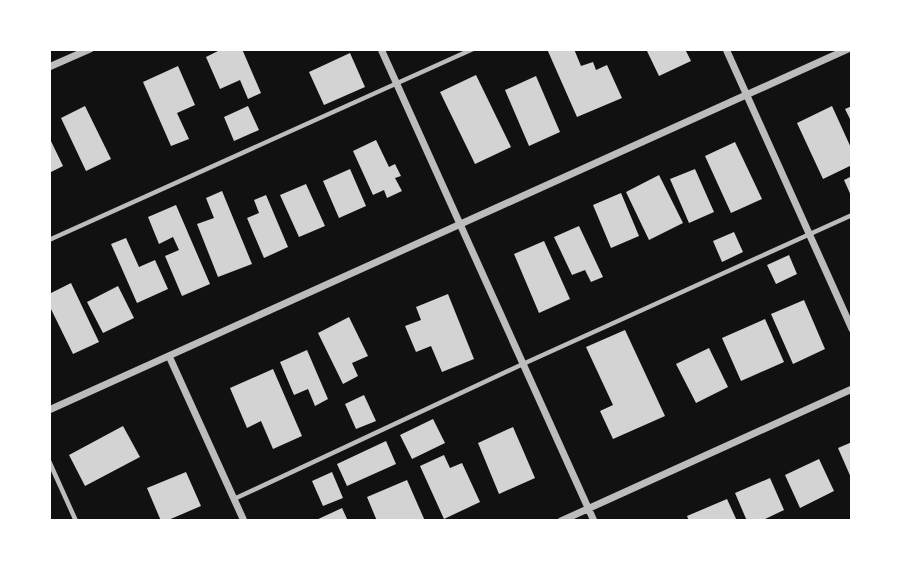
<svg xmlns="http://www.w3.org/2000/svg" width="901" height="570" viewBox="0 0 901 570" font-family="Montserrat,sans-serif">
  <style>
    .building { fill: #d3d3d3 }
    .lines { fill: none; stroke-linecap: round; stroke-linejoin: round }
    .service { stroke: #bcbcbc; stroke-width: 4.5 }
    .minor { stroke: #bcbcbc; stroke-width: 7 }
  </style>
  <rect width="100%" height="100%" fill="#111"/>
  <path class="building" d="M222,49H242L261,93L248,99L240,80L220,89L206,57Z
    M547,49H574L581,66L593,62L596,70L607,65L622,98L577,117Z
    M646,49H685L691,61L659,76Z
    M350,53L365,87L324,105L309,72Z
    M178,66L195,105L177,113L189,139L171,146L143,82Z
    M476,75L511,147L475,164L440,92Z
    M536,76L560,132L529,146L505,90Z
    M85,106L111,159L86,171L61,118Z
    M248,106L259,130L234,141L224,117Z
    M832,106L852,150V165L823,179L797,123Z
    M852,106V123L845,109Z
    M49,137L63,166L49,173Z
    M376,140L389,167L395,164L401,176L395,178L402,191L387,198L384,190L373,195L353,151Z
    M735,142L762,199L731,213L705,156Z
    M350,169L366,206L339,218L323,181Z
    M695,169L714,212L689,223L670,179Z
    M659,175L683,223L649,240L626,192Z
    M852,176V198L844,180Z
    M306,184L325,226L299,237L280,195Z
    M222,191L252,264L218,277L197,224L214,218L206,198Z
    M621,193L639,236L611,248L593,205Z
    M266,195L288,247L264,258L247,218L259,213L254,200Z
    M176,205L210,284L182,296L165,256L179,250L173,237L159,244L148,217Z
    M579,226L603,277L591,282L585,270L572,275L554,237Z
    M734,232L743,252L722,262L713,241Z
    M126,238L139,267L155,260L168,289L137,303L111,244Z
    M544,241L570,299L539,313L514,254Z
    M789,255L797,274L776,284L767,265Z
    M71,283L99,342L73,354L49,305V294Z
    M118,286L134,318L103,333L87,302Z
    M448,294L474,359L442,372L431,346L416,352L405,326L421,320L416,307Z
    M804,300L825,349L793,364L771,314Z
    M349,317L368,356L352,363L358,376L343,384L318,333Z
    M765,319L784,362L741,381L722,338Z
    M625,330L665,416L613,439L600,411L613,405L586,347Z
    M709,348L728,387L696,403L676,364Z
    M307,350L328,399L315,406L308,389L294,395L280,362Z
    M273,369L302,436L273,449L261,421L247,428L230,388Z
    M364,395L376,421L356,429L345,404Z
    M433,419L445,443L412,459L400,435Z
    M123,426L140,457L85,486L69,455Z
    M513,427L535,478L499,494L478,443Z
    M386,441L396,464L347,486L337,464Z
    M852,442V480L838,448Z
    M444,455L450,468L462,463L480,502L444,519L420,466Z
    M819,459L834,491L800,508L785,475Z
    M186,472L201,506L166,521H161L147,488Z
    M332,472L343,498L323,506L312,481Z
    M770,478L784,510L761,521H747L735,493Z
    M407,480L425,521H377L367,497Z
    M727,499L737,521H689L687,516Z
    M342,508L348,521H314Z"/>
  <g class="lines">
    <path class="service" d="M49,240L473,49
      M49,461L76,521
      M234,499L523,364L852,215"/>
    <path class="minor" d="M381,49L594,521
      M726,49L852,329
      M49,67L90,49
      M169,356L244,521
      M49,410L848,49
      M561,521L852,389"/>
  </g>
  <rect width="901" height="570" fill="none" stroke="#ffffff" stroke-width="102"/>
</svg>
